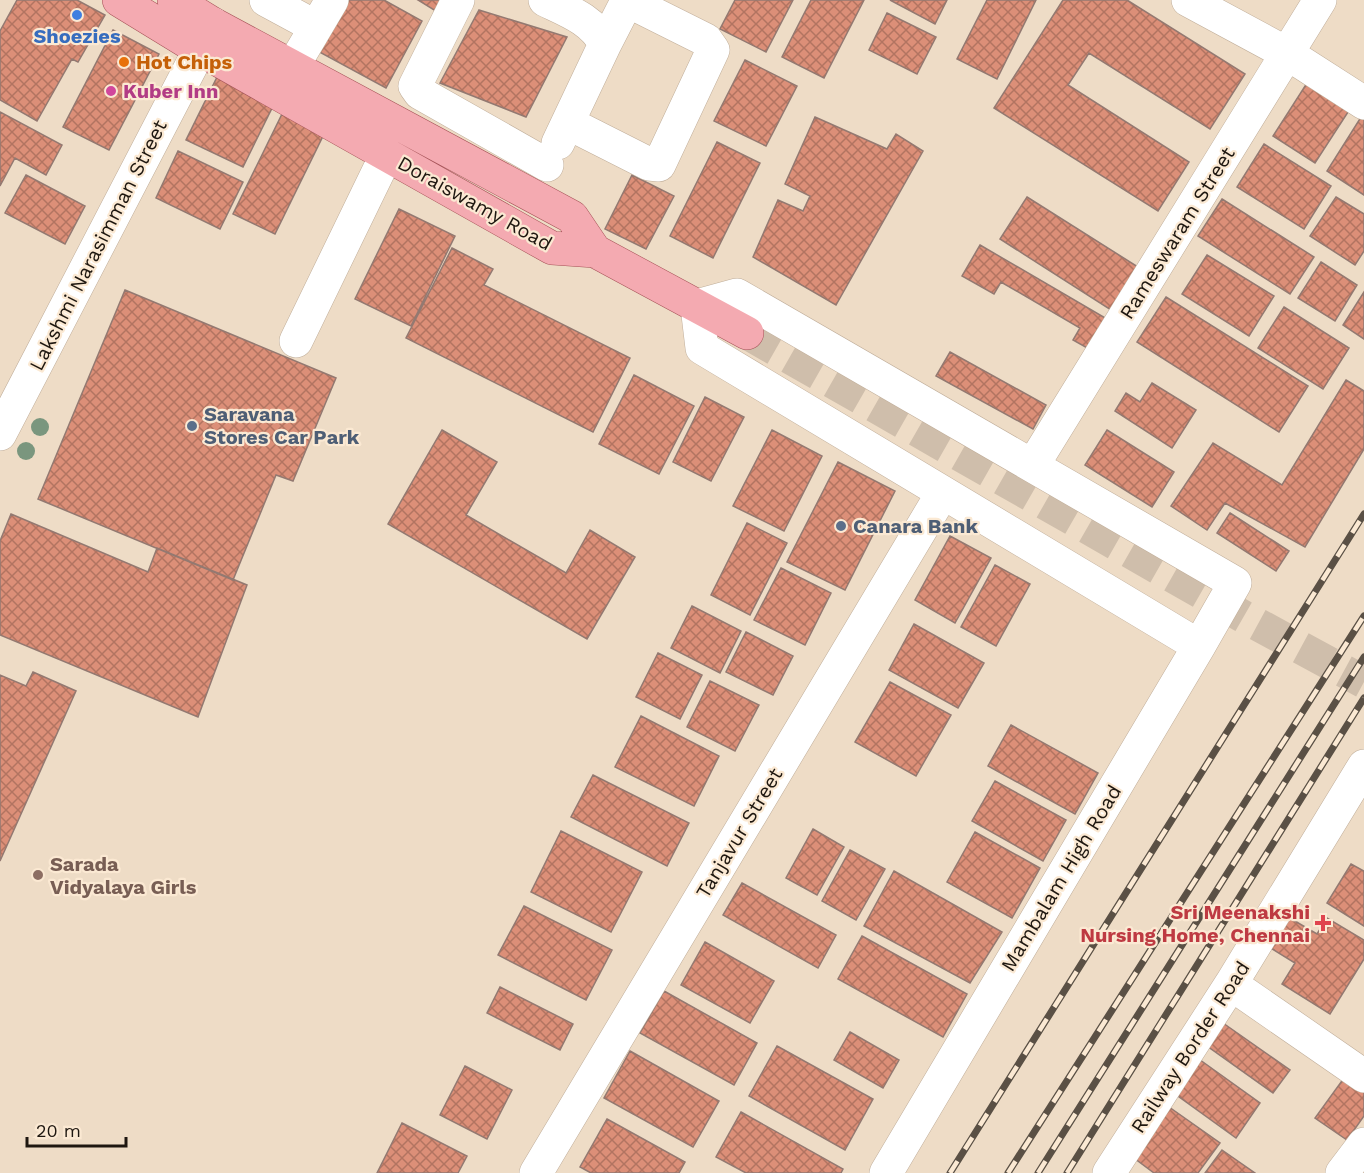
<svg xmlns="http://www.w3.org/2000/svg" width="1364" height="1173" viewBox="0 0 1364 1173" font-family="'Work Sans',sans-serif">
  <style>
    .building { fill: url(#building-cross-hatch); stroke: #937971; stroke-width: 1.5 }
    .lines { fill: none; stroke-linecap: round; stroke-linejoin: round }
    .major-tunnel { stroke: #cfbeab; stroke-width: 33; stroke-dasharray: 33 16; stroke-linecap: butt }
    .minor-casing { stroke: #c0ae9a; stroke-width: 34 }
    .major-casing { stroke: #a55257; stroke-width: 34 }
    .minor { stroke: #fff; stroke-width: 33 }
    .major { stroke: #f4aab1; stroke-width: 33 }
    .rail-casing { stroke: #5a5045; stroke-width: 7 }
    .rail { stroke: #fbe9d3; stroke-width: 4.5; stroke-dasharray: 14; stroke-linecap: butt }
    .tree { fill: #7a967e }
    .shop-dot { fill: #3f7fe0; stroke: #fbe9d3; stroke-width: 2 }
    .food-dot { fill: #e8710a; stroke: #fbe9d3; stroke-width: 2 }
    .hotel-dot { fill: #d1479c; stroke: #fbe9d3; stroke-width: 2 }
    .service-dot { fill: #5c6f8a; stroke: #fbe9d3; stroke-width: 2 }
    .education-dot { fill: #8d6e63; stroke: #fbe9d3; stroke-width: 2 }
    .health-dot { fill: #e0444e; stroke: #fbe9d3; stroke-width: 2 }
    .labels { text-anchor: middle; stroke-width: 4.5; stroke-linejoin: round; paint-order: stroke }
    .shop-label { font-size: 20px; font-weight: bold; fill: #366cbe; stroke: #fbe9d3 }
    .food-label { font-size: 20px; font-weight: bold; fill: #c56008; stroke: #fbe9d3; text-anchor: start }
    .hotel-label { font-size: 20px; font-weight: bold; fill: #b23c85; stroke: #fbe9d3; text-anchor: start }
    .street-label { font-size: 20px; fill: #1e1710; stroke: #fbe9d3 }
    .service-label { font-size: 20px; font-weight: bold; fill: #4e5e75; stroke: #fbe9d3; text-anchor: start }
    .education-label { font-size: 20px; font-weight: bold; fill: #785e54; stroke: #fbe9d3; text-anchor: start }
    .health-label { font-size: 20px; font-weight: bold; fill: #be3a42; stroke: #fbe9d3; text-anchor: end }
  </style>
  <defs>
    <pattern id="building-cross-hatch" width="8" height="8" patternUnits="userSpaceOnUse" patternTransform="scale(1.5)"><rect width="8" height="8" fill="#dc8f78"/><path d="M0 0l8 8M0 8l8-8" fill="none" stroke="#b27461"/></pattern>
  </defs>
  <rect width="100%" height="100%" fill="#eedcc6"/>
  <path class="building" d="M17,0H77L105,15L78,62L72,59L37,121L0,100V31Z
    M338,0H384L422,21L386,88L312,48Z
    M418,0H447L439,13Z
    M735,0H793L766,52L720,29Z
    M811,0H864L824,78L782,57Z
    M890,0H947L935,24Z
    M987,0H1036L997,79L957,59Z
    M1063,0H1127L1245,74L1210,129L1089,53L1068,85L1189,162L1158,211L994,108Z
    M479,10L567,37L526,117L440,83Z
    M887,13L936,37L917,74L869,50Z
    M113,30L159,54L109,150L63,127Z
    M745,60L797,86L766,146L714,121Z
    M219,73L276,100L243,167L186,140Z
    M1307,83L1350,109L1315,163L1273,136Z
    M0,112L62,145L46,175L15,158L0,186Z
    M282,114L324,134L275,234L233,214Z
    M1363,114L1364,115V195L1327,171Z
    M815,117L887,149L896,134L923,151L836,305L753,257L778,200L803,211L810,196L785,184Z
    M717,142L760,163L713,258L670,236Z
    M1264,144L1331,186L1304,229L1237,187Z
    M178,151L243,182L220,229L156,198Z
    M26,175L85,206L65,244L5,213Z
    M632,175L674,196L646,249L605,229Z
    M1027,197L1138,267L1111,310L1000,239Z
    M1336,197L1364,214V251L1355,265L1310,236Z
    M1222,199L1314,257L1290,294L1198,236Z
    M399,209L455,236L411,326L355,299Z
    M980,245L1107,319L1089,349L1073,340L1080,328L1001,282L994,294L962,276Z
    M452,248L493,269L484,285L630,358L593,432L406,338Z
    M1207,255L1274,296L1249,336L1182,294Z
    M1321,262L1357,285L1335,321L1298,298Z
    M125,290L336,378L293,481L276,475L233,580L38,499Z
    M1364,292V339L1343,325Z
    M1166,297L1308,386L1279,432L1137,342Z
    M1284,307L1349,348L1323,389L1258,348Z
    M950,352L1046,405L1033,429L936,376Z
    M634,375L694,406L659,474L599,444Z
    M1346,380L1364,391V449L1305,547L1225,503L1207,530L1171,506L1213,443L1282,485Z
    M1152,383L1196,410L1172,448L1115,411L1126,393L1140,402Z
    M705,397L744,417L711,481L673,462Z
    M442,430L497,462L466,515L566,573L590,530L635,557L587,639L388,524Z
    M772,430L822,456L784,531L733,506Z
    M1107,430L1174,472L1152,507L1085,465Z
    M838,462L895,491L845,590L787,562Z
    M1230,513L1289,551L1276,571L1217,533Z
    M11,514L148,572L157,548L247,585L198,717L0,635V541Z
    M747,523L787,543L750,615L711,595Z
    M950,536L991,558L955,623L915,600Z
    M995,565L1030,584L996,646L961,627Z
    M781,568L831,593L805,645L754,620Z
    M692,606L741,631L720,673L671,648Z
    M914,624L984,663L958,708L889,670Z
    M746,632L793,656L773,695L726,672Z
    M658,653L702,675L680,719L636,697Z
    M33,672L76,691L0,861V675L26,686Z
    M710,681L759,705L735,751L687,727Z
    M890,682L951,715L916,776L855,742Z
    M641,716L719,756L694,806L615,767Z
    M1011,725L1098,773L1075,814L988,766Z
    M593,775L689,823L667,866L571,817Z
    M995,781L1066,820L1043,861L972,821Z
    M813,829L844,847L817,895L786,878Z
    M561,831L642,872L611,932L531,892Z
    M975,832L1040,868L1012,918L947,882Z
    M850,850L885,869L856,920L822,901Z
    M1351,864L1364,871V926L1327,903Z
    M894,871L1002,932L970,983L864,926Z
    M742,883L836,935L818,968L723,915Z
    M524,906L612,950L586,1000L498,955Z
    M1288,917L1317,934L1327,918L1364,940V959L1330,1014L1282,984L1295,963L1269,947Z
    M862,936L967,994L943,1037L838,979Z
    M705,942L774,981L750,1023L681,985Z
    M500,987L573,1024L560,1050L487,1013Z
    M664,991L757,1043L734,1085L640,1033Z
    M1223,1023L1290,1070L1273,1093L1207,1046Z
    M850,1032L899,1060L883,1088L834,1060Z
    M777,1046L873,1099L845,1150L749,1096Z
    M630,1051L719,1101L693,1147L604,1098Z
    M1196,1057L1260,1103L1236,1138L1171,1091Z
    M465,1066L512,1090L487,1139L440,1115Z
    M1344,1078L1364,1092V1116L1347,1140L1315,1118Z
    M1162,1102L1220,1143L1198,1173H1154L1126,1152Z
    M741,1112L843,1169L841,1173H746L716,1157Z
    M607,1119L685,1162L679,1173H591L580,1167Z
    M402,1123L467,1156L458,1173H377Z
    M1222,1150L1255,1173H1205Z"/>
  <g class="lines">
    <path class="major-tunnel" d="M747,333L1244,617L1364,682"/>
    <defs>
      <path id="minor" d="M266,0L316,27
        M458,0L415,86L420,93L547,165
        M545,0C568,11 593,20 605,44L558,143
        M1188,0L1288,54L1364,103
        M293,66L332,0
        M568,123L649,164L659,165L713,50L706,40L632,3L625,5L605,44
        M296,341L382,164L384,153
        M0,434L213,24
        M1033,465L1320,0
        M1231,984L1364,1076
        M536,1173L942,494
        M886,1173L1199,646L1235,583L737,295L697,306L702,348L1199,646
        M1109,1173L1231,984L1364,766
        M1342,1173L1364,1144"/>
      <path id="major" d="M119,0L199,49L552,248L595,251L747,333
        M174,0L213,24L572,217L595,251"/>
    </defs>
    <use href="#minor" class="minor-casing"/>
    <use href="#major" class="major-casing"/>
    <use href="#minor" class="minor"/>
    <use href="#major" class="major"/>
    <defs>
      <path id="rail" d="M950,1173L1364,514
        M1008,1173L1364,616
        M1038,1173L1364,657
        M1067,1173L1364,698"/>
    </defs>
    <use href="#rail" class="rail-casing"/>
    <use href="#rail" class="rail"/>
  </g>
  <g class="tree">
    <circle cx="40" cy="427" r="9"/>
    <circle cx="26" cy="451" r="9"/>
  </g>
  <circle class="shop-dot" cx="77" cy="15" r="6"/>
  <circle class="food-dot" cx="124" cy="62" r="6"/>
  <circle class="hotel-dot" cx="111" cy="91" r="6"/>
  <g class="service-dot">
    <circle cx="192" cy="426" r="6"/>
    <circle cx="841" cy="526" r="6"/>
  </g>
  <circle class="education-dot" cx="38" cy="875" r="6"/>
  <path class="health-dot" d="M1320 914h6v6h6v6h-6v6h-6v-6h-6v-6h6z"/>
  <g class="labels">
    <g class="shop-label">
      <text x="77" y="43">Shoezies</text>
    </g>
    <g class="food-label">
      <text x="136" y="69">Hot Chips</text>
    </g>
    <g class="hotel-label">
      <text x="123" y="98">Kuber Inn</text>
    </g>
    <g class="street-label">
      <text transform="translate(475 203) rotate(29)" y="7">Doraiswamy Road</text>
      <text transform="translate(1177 233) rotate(-58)" y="7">Rameswaram Street</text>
      <text transform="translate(98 245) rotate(-63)" y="7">Lakshmi Narasimman Street</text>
      <text transform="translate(739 833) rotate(-59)" y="7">Tanjavur Street</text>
      <text transform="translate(1061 878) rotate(-59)" y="7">Mambalam High Road</text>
      <text transform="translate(1190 1047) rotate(-57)" y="7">Railway Border Road</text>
    </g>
    <g class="service-label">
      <text x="204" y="421">Saravana<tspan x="204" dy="23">Stores Car Park</tspan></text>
      <text x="853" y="533">Canara Bank</text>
    </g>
    <g class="education-label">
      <text x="50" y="871">Sarada<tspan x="50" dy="23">Vidyalaya Girls</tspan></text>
    </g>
    <g class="health-label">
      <text x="1310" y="919">Sri Meenakshi<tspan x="1310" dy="23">Nursing Home, Chennai</tspan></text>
    </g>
  </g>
  <path d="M27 1137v9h99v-9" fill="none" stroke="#1e1710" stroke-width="3"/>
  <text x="36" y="1137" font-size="18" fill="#1e1710" stroke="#fbe9d3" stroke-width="4.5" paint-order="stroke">20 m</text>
</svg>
